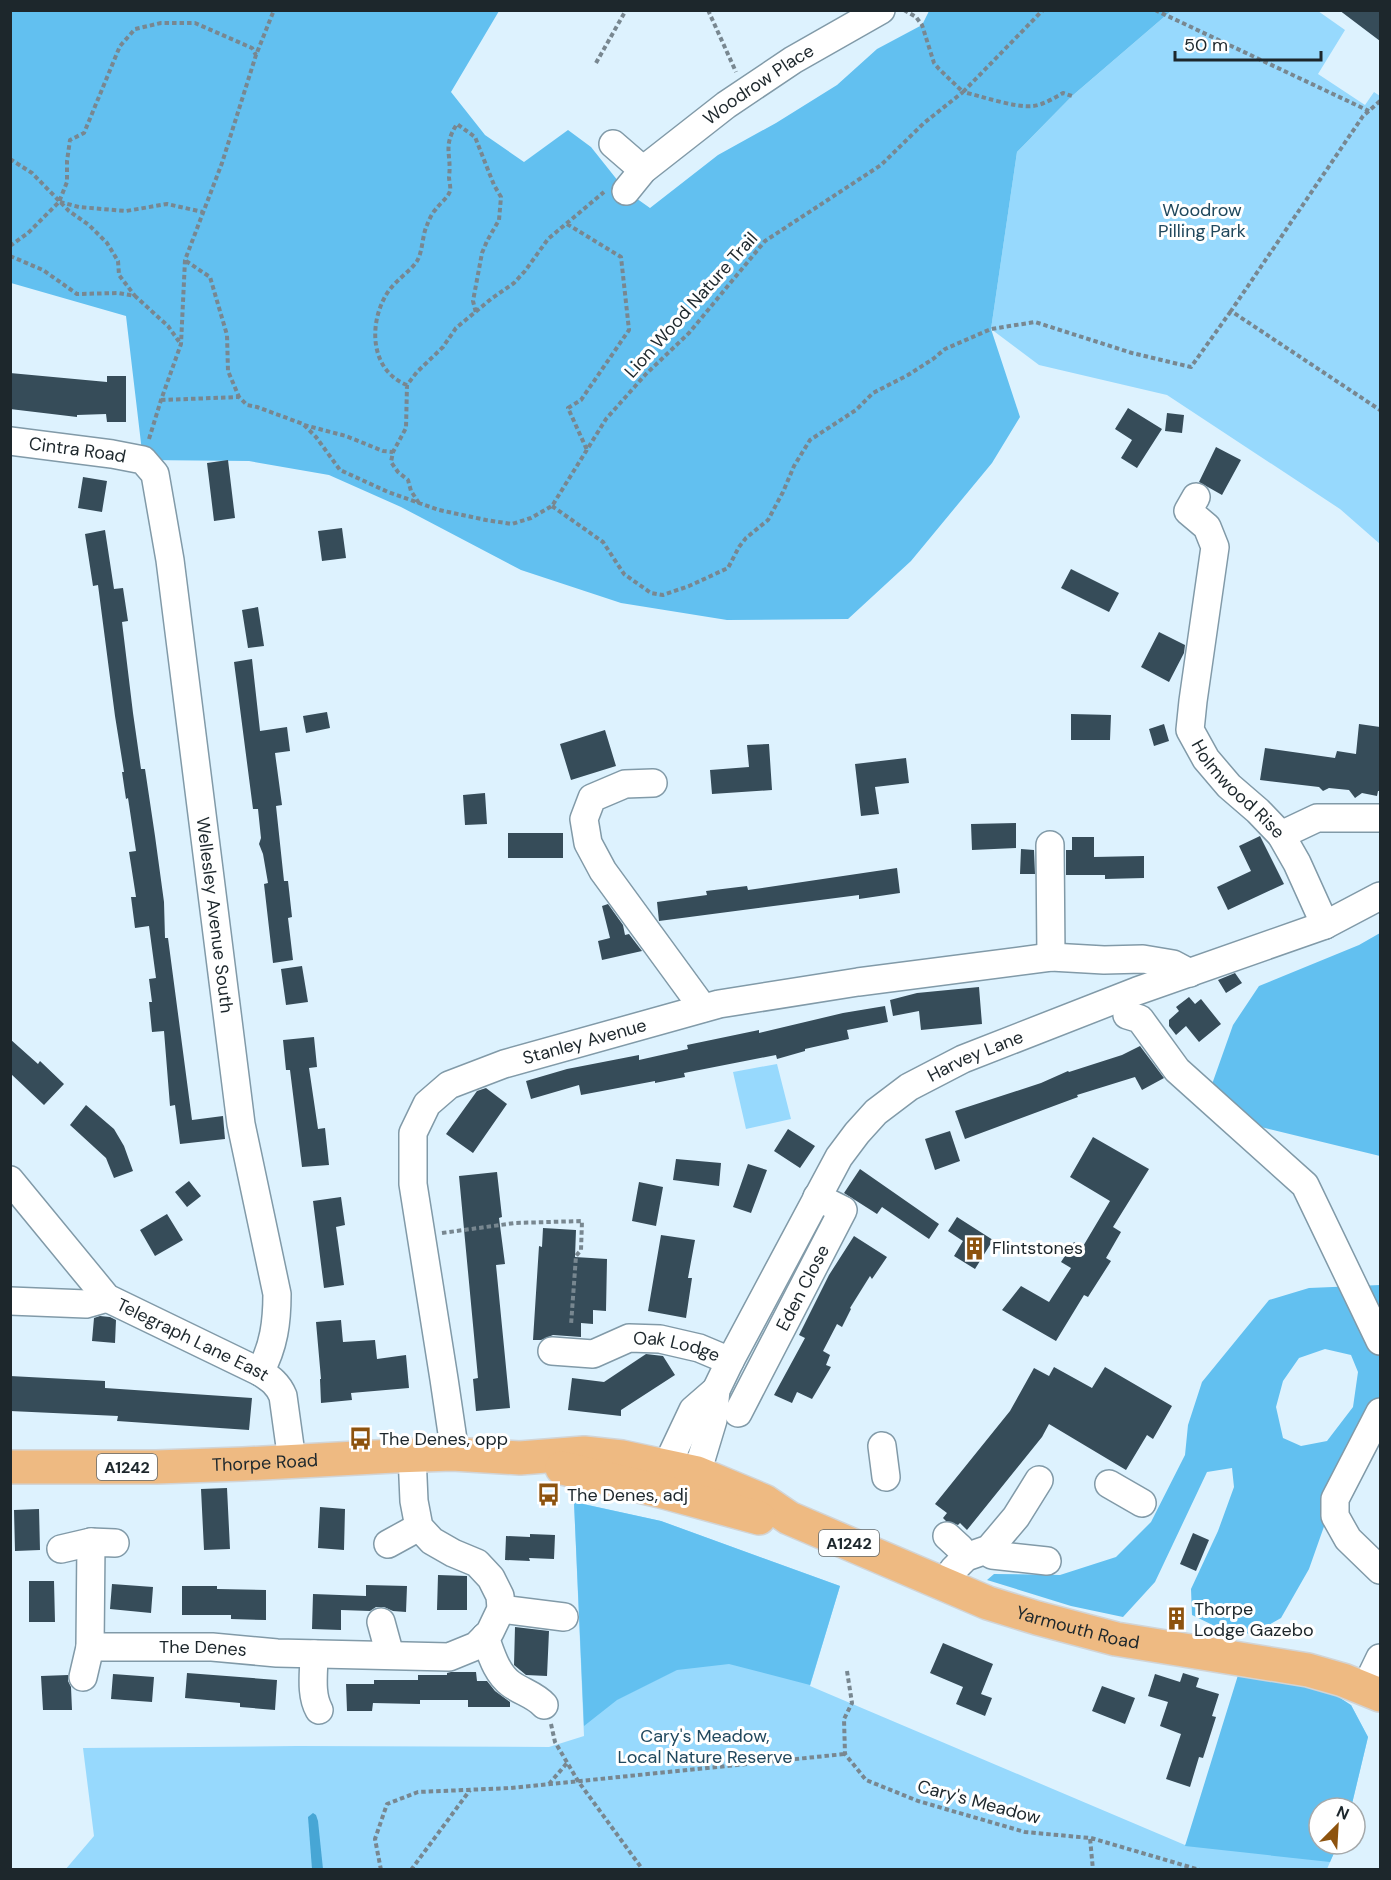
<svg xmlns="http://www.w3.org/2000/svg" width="1391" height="1880" viewBox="0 0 1391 1880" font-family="'DM Sans',sans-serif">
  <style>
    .green { fill: #97d9fd }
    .forest { fill: #62c0f0; fill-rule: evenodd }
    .water { fill: #47a6d5 }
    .building { fill: #364c59 }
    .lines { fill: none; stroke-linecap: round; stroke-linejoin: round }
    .minor-casing { stroke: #819aa8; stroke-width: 30 }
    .major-casing { stroke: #d2d4d5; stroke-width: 36 }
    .path { stroke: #788790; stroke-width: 4; stroke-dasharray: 4.5 3; stroke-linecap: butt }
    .minor { stroke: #fff; stroke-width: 27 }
    .major { stroke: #eeba82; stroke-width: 33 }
    .labels { text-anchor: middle; stroke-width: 6; stroke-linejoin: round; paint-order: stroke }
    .shield { fill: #fff; stroke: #61686b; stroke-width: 1.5 }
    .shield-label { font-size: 16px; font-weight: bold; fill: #1d272c }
    .street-label { font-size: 18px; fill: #1d272c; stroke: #fff }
    .park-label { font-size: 18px; fill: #20485d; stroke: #fff }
    .poi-label { font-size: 18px; fill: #1d272c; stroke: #fff; text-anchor: start }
  </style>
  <rect width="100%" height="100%" fill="#ddf2fe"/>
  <path class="green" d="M1171,11H1318L1345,30L1318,74L1365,105L1374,92L1380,96V544L1340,509L1167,395L1039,365L991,329L1017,152L1072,96Z
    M777,1064L791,1119L746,1129L733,1072Z
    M574,1502L661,1521L840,1586L810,1686L1185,1845L1351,1705L1368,1737L1351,1808H1319V1844H1338L1327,1869L65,1870L94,1836L83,1748L297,1746L549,1747L584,1736Z"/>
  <path class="forest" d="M11,11H499L451,92L485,135L524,162L568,130L591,147L626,191L650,208L718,155L776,123L837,85L877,49L922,25L929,11H1171L1072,96L1017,152L991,329L1020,417L992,463L911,561L848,619L727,620L621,603L521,570L401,507L329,475L249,461L143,460L126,316L11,283Z
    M1380,933V1156L1257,1126L1211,1087L1233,1025L1259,986L1359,945Z
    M1380,1285V1399L1333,1501L1309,1569L1281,1618L1253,1634L1225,1631L1192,1615L1191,1589L1218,1531L1234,1487L1232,1468L1207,1472L1155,1582L1123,1617L1071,1606L987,1580L994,1574L1060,1575L1116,1557L1151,1522L1185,1455L1188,1425L1202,1382L1269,1300L1309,1288ZM1325,1349L1351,1355L1358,1372L1353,1407L1327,1441L1301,1446L1283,1438L1276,1407L1283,1381L1299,1358Z
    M574,1502L661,1521L840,1586L810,1685L729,1664L677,1670L617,1700L584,1726Z
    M1239,1672L1325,1688L1351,1705L1368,1737L1351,1808H1319V1844H1338L1330,1862L1185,1846Z"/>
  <path class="water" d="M313,1813L316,1815L318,1821L323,1869H312L308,1817Z"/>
  <path class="building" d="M1339,10H1380V41Z
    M10,373L107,382V376H126V422H107L106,414L77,415V417L10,409Z
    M1128,408L1162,429L1137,468L1121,458L1132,440L1115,429Z
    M1167,413L1184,415L1182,433L1165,431Z
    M1216,447L1241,460L1222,495L1199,482Z
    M228,460L235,518L214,521L207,463Z
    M83,477L107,481L102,512L78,508Z
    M342,528L346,558L322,561L318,531Z
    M105,530L114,589L123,588L128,621L122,622L133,713L141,769H145L155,836L164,902L165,938H168L192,1120L223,1116L225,1139L180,1144L175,1105L170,1106L164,1031L152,1032L149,1002H152L149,979L156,978L149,926L135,928L131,897H136L129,852L136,851L128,798L126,799L122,772H124L115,716L98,585L93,586L85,534Z
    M1071,569L1119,593L1109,612L1061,588Z
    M258,607L264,646L248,648L242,610Z
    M1159,632L1185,645L1184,653L1169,682L1141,667Z
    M252,659L260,731L287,727L290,751L275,753L282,805L276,806L284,881H288L292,917L288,918L293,960L273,963L264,884L268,883L263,854L259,844L261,838L258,809H253L234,662Z
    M327,712L330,728L306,733L303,716Z
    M1071,714L1111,715L1110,740H1071Z
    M1164,724L1169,741L1154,746L1149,729Z
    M1359,724L1380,727V791H1378L1377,796L1362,793L1355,798L1349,790L1329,788L1323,791L1319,787L1260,780L1265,748L1335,758L1337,751L1356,754Z
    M605,730L616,766L571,780L560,744Z
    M769,744L772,790L712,794L710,770L749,767L747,745Z
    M906,758L909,783L875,787L879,814L861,816L855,764Z
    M485,793L487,824L465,825L463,795Z
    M1016,823V848L972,850L971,824Z
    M508,833H563V858H508Z
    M1260,836L1284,884L1228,910L1217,887L1251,871L1239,846Z
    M1072,837H1094V857L1144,856V878L1105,879V875H1066V850H1072Z
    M1021,849L1034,850L1035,874H1020Z
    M897,868L900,893L859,899V895L659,921L657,902L707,895L706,891L747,886L748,890Z
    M608,904L623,925L625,935L629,934L642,951L602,960L598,941L610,938L602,906Z
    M302,966L308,1002L286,1005L281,969Z
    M1235,973L1242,983L1226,993L1218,980Z
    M979,987L982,1024L921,1030L919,1011L893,1016L890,1000L917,993Z
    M1189,997L1195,1004L1201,999L1221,1024L1199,1042L1186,1026L1176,1035L1169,1026V1020L1179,1011L1176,1007Z
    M885,1006L888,1022L847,1030L849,1039L805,1049V1051L777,1059L776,1055L684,1073L685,1077L655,1083V1081L581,1095L579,1085L531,1099L526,1081L567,1069L639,1055V1060L688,1049L687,1045L759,1030V1033L843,1013Z
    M314,1037L317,1067L309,1068L318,1129L325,1128L329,1165L302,1167L290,1070H286L283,1040Z
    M10,1039L38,1064L40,1061L64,1084L44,1105L10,1073Z
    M1140,1046L1164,1078L1142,1090L1135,1077L1077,1095L1078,1097L965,1139L955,1111L1041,1083L1068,1071L1069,1072L1122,1055Z
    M486,1088L507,1104L473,1153L446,1134L477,1091Z
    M86,1105L114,1129L124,1146L133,1171L114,1178L106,1158L70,1125Z
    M788,1129L815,1146L800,1168L774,1151Z
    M950,1131L960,1161L935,1170L925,1139Z
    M1093,1137L1149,1169L1113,1227L1121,1232L1106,1258L1111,1261L1088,1297L1084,1295L1056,1341L1002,1310L1021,1286L1049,1302L1071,1268L1061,1262L1074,1242L1082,1248L1110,1201L1070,1177Z
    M676,1159L721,1163L719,1186L673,1180Z
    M748,1164L767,1170L751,1213L733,1207Z
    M860,1169L939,1224L929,1239L882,1207L877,1214L844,1193Z
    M497,1172L502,1217L499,1218L505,1264L496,1265L510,1408L476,1411L473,1379L478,1378L459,1176Z
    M189,1181L201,1196L187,1207L175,1192Z
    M639,1182L663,1187L656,1226L632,1221Z
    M341,1197L345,1225L336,1227L344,1285L324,1288L313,1201Z
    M167,1214L183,1240L155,1256L140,1230Z
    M957,1217L993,1240L975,1269L954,1256L963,1241L948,1231Z
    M543,1228L576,1230L575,1257L607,1259L606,1311L593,1310V1324L581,1323V1337L553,1335L541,1340H533L539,1246L542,1247Z
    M661,1235L695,1240L688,1278H692L686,1318L648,1311Z
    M854,1236L887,1257L872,1279L870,1276L850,1308L851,1309L842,1327L837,1324L823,1351L830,1355L826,1365L831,1367L812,1399L797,1392L792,1403L774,1395L805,1338L799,1335L829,1275Z
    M100,1316L110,1317L116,1320L115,1343L92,1341L94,1318Z
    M341,1320L343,1342L375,1340L377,1359L406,1355L409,1388L351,1393L352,1400L321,1403L320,1379H321L316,1322Z
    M646,1354L663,1356L675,1375L621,1410V1416L568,1410L572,1378L604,1382Z
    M1054,1367L1092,1388L1105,1367L1172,1406L1153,1439L1147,1435L1126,1470L1049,1424L1042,1437L967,1530L960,1523L958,1525L946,1521L943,1518L947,1513L935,1504L1010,1411L1034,1368L1049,1376Z
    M10,1376L105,1381V1388L252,1398L249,1430L117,1421L118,1416L10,1411Z
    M227,1488L230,1549L204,1550L201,1489Z
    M320,1507L345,1509L344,1550L318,1548Z
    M39,1509L40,1550L15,1551L14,1510Z
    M1193,1533L1209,1540L1196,1571L1180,1564Z
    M530,1534L555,1535L554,1559L529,1558L530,1561L505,1560L506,1536L530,1537Z
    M438,1575L467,1576V1610H437Z
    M29,1581H54L55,1622H29Z
    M112,1584L153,1587L151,1613L110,1609Z
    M366,1585L407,1586L406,1612L393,1611L384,1607H376L370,1611L341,1610V1630L312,1629L313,1594L366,1596Z
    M182,1586H217V1589L266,1590V1620L231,1619V1615H182Z
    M515,1627L549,1631L547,1676L526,1675L514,1665Z
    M943,1643L993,1664L981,1694L992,1698L985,1716L956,1704L963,1687L930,1673Z
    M451,1672H476L477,1681H487L495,1691L510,1702V1707H468V1700H420V1704L373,1703L372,1711H347L346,1684H374V1680H418V1675H447V1673Z
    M187,1673L277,1680L275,1710L240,1707V1703L185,1698Z
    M1183,1673L1199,1678L1196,1687L1219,1694L1212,1716L1216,1717L1203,1758L1199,1757L1190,1787L1166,1779L1181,1734L1160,1726L1168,1702L1148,1696L1155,1674L1180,1682Z
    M113,1674L154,1677L152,1702L111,1699Z
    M68,1675V1681L71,1687L72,1710H43L41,1676Z
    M1102,1686L1135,1698L1125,1724L1092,1711Z"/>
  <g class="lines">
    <defs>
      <g id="minor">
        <path d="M613,144L643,170"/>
        <path id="s1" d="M626,191L643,170L726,105L793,60L881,10"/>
        <path id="s2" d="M10,441L112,454L143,460L155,474L170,560L241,1124L277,1294C277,1322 274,1346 260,1372"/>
        <path id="s3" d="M1196,497L1188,511L1207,527L1215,547L1193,701L1190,730L1206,759L1229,786L1258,811L1281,835L1297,863L1325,925"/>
        <path d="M653,783L625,784L592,798L584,819L588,843L603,871L703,1008"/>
        <path d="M1281,835L1317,818H1380"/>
        <path d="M1050,845L1051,957"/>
        <path d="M1127,1015L1140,1019L1177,1070L1305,1185L1380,1341"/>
        <path id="s4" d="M10,1180L107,1298L260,1372C271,1379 278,1384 283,1396L292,1461"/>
        <path d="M10,1301L86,1304L107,1298"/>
        <path id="s5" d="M552,1351L593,1354L629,1338L660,1339L699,1348L730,1361"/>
        <path d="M1380,1412L1335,1499V1516L1348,1539L1380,1570"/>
        <path id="s6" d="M738,1413L843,1210L817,1197"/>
        <path d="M882,1446L886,1477"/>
        <path id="s7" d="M452,1454L453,1440L444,1379L413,1184V1133L427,1104L449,1085L504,1064L719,1004L858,982L1051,957L1104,960L1143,959L1173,964L1190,973"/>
        <path d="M667,1465L693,1410L716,1390"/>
        <path id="s8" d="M697,1473L713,1420L716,1390L730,1361L839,1157L857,1133L876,1112L909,1087L963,1059L1137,991L1325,925L1380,896"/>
        <path d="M1109,1484L1142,1503"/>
        <path d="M947,1536L960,1548L966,1557"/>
        <path id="s9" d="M115,1543L91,1542L90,1647H212L277,1653L449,1657L476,1646L490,1632L501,1609L500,1596L491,1578L477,1563L453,1553L432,1541L419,1527L414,1501L412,1455"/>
        <path d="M388,1544L419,1527"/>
        <path d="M61,1549L91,1542"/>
        <path d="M989,1549L992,1555L1047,1561"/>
        <path d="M950,1587L953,1570L966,1557L989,1549L1016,1517L1039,1480"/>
        <path d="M501,1609L564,1617"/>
        <path d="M381,1622L390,1655"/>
        <path d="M485,1637C491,1653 496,1673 511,1684C522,1692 535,1695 544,1705"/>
        <path d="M314,1654C314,1672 310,1694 319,1710"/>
        <path d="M83,1677L90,1647"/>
        <path d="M1365,1689L1380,1658"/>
      </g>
      <g id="major">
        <path id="s10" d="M10,1467H156L243,1464L394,1456L452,1454L520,1458L584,1453L622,1457L697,1473L764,1501L789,1518L988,1603L1037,1618L1116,1639L1308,1670L1343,1680L1380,1695"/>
        <path d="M562,1468L660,1491L759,1518"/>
      </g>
    </defs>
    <use href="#minor" class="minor-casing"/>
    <use href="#major" class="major-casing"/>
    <path class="path" d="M708,10L736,72
      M904,10L916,17L922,25L934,63L939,69L963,92L1043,10
      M1155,10L1369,111
      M596,63L626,10
      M1380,101L1363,116L1231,311L1380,410
      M10,159L32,173L69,211L89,225L107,243L118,261L119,275L135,296
      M60,202L79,207L126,211L167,204L203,212
      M567,224L621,257L629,330L581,400L568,408L587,450
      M10,246L28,233L59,202L67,182V161L70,140L84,133L120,46L135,29L161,23H195L252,48L256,55
      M10,256L43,270L77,294L118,293L135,296L168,326L180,343
      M186,261L210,277L227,335L228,371L239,397
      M407,385C371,371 368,326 386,295C394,281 410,272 417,261C423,251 422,236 427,225C429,220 432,213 436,209C440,203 448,198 450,191C451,187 449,181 449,177C452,154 442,147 457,124L475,137L494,185L501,197L499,220L487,241L482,253L473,301L476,313
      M161,400L239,397L247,405L257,407L303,424L316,437L340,470L388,492L439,510L486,520L512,524L531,518L552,506L606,419L646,374L689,333L765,241L881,165L924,123L963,92C981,96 1015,108 1033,106C1043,105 1054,98 1063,93L1072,96
      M304,425L346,436L383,451L393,452
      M149,439L161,400L181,344L185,260L222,163L256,55L274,10
      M419,503L411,491L408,480L398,472L391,462L393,452L406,428L407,385L417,372L443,347L456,328L491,299L514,283L525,271L548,239L604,192
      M552,506L603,542L624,574L651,593L663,595L689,586L728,568L739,547L746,538L768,520L783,492L794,466L810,440L856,410L873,393L908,375L933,359L945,349L991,329L1035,322L1132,353L1191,367L1231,311
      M442,1233L515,1223L582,1221L581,1250L576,1256L571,1325
      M847,1671L852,1703L844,1719L845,1754L866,1780L918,1801L1025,1832L1090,1838L1093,1870
      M551,1724L555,1742L578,1781L643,1870
      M549,1784L567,1763
      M1091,1838L1200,1870
      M381,1870L375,1839L387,1804L418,1792L511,1788L845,1754
      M411,1870L470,1790"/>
    <use href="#minor" class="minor"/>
    <use href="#major" class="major"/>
  </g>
  <defs>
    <symbol id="building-bare" viewBox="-9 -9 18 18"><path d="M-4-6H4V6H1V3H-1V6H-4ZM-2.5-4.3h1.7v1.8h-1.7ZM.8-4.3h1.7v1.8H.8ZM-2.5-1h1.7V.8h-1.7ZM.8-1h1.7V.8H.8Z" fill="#8d530e" stroke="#fff" stroke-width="2.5" paint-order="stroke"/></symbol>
    <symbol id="bus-bare" viewBox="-9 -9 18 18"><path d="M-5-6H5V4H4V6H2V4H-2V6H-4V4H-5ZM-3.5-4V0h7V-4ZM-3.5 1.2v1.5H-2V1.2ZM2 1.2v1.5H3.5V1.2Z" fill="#8d530e" stroke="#fff" stroke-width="2.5" paint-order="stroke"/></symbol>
  </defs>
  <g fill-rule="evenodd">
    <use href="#building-bare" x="958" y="1232" width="33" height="33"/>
    <use href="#bus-bare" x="344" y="1422" width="33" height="33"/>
    <use href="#bus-bare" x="532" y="1478" width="33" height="33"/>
    <use href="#building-bare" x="1160" y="1602" width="33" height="33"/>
  </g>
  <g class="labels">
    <g class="shield">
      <rect x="97" y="1454" width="60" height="26" rx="4.5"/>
      <rect x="819" y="1530" width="60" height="26" rx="4.5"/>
    </g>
    <g class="shield-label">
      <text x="127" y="1473">A1242</text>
      <text x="849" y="1549">A1242</text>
    </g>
    <g class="street-label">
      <text dy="6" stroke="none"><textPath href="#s1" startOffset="171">Woodrow Place</textPath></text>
      <text transform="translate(691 305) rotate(-48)" y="6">Lion Wood Nature Trail</text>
      <text dy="6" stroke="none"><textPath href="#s2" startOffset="68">Cintra Road</textPath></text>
      <text dy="6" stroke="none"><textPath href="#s3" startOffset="324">Holmwood Rise</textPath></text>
      <text dy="6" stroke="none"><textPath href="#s2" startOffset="598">Wellesley Avenue South</textPath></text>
      <text dy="6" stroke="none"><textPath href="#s7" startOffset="528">Stanley Avenue</textPath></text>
      <text dy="6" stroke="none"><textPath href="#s8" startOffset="522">Harvey Lane</textPath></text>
      <text dy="6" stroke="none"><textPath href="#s6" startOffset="141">Eden Close</textPath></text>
      <text dy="6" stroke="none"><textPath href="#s4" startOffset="248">Telegraph Lane East</textPath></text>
      <text dy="6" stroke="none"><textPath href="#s5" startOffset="129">Oak Lodge</textPath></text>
      <text dy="6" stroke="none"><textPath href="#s10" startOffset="255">Thorpe Road</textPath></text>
      <text dy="6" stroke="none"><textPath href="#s10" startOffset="1102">Yarmouth Road</textPath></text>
      <text dy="6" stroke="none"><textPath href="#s9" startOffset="242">The Denes</textPath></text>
      <text transform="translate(979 1802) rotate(15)" y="6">Cary's Meadow</text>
    </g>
    <g class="park-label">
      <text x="1202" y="216">Woodrow<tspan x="1202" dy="21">Pilling Park</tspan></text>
      <text x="705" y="1742">Cary's Meadow,<tspan x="705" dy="21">Local Nature Reserve</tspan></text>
    </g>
    <g class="poi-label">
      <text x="992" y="1254">Flintstones</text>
      <text x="379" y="1445">The Denes, opp</text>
      <text x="567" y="1501">The Denes, adj</text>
      <text x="1194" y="1615">Thorpe<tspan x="1194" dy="21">Lodge Gazebo</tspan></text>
    </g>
  </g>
  <rect width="1391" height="1880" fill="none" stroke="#1d272c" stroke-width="24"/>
  <g transform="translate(1337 1826) rotate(24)"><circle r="28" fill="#ffffff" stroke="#a5a9ab" stroke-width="1.5"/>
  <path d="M0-4.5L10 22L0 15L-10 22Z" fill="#8d530e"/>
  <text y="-9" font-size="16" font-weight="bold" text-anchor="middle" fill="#1d272c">N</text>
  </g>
  <path d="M1175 51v9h146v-9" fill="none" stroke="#1d272c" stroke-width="3"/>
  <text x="1184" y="51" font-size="18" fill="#1d272c" stroke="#ffffff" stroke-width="4.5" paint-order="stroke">50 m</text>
</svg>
